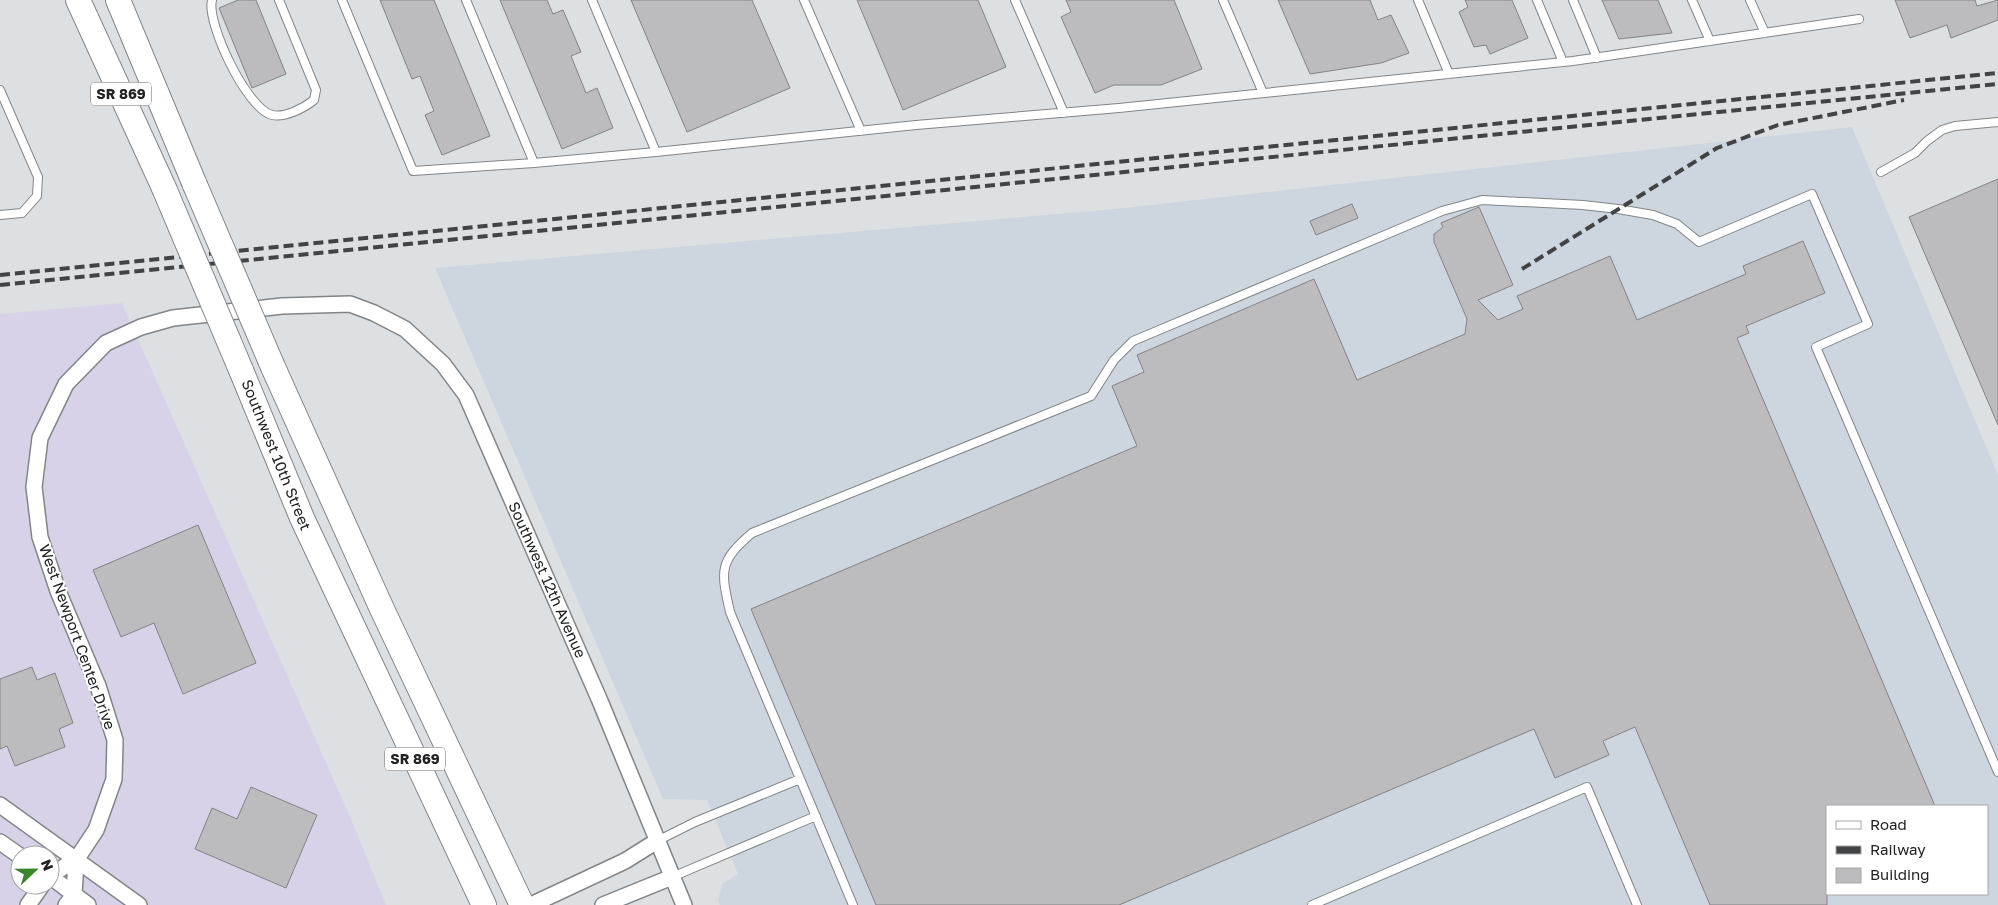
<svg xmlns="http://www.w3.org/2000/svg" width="1998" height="905" viewBox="0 0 1998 905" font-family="'Golos Text',sans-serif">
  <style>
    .commercial { fill: #d7d2e8; fill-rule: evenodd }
    .built { fill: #cdd5de; fill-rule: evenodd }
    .building { fill: #bcbcbf; stroke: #838386 }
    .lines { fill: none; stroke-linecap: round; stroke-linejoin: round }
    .service-casing { stroke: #828587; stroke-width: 10 }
    .minor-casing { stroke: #828587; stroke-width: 18 }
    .primary-casing { stroke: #828587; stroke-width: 26 }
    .service { stroke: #fff; stroke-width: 8 }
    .minor { stroke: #fff; stroke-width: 15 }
    .primary { stroke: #fff; stroke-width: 24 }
    .rail { stroke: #414344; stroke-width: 4; stroke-dasharray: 10 5; stroke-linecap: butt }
    .primary-bridge-casing { stroke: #828587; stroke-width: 26; stroke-linecap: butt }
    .primary-bridge { stroke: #fff; stroke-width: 24 }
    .labels { text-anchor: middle; stroke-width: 4; stroke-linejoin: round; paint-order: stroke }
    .shield { fill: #fff; stroke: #646465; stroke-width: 1 }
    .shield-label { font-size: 14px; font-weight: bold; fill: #212223 }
    .street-label { font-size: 15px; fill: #212223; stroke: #fff }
  </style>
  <rect width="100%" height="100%" fill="#dde0e2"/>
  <path class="commercial" d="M122,303L355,828L386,905H0V314ZM20,855H50V885H20Z"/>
  <path class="built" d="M1852,127L1998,475V905H720L718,901L722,884L738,874L707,800L663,799L435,268L1115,209ZM1827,806H1987V894H1827Z"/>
  <path class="building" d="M238,0H256L286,74L252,88L219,8Z
    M380,0H434L490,136L442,155L425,115L434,111L420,76L412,79Z
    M500,0H547L553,14L563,10L581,52L571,56L586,93L597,88L613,128L562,149Z
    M631,0H752L790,88L687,132Z
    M857,0H978L1006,67L903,110Z
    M1066,0H1174L1202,69L1161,85H1114L1095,93L1061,17L1071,12Z
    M1278,0H1370L1378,20L1391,15L1409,53L1381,63L1310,74Z
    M1465,0H1512L1528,38L1490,54L1486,45L1474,47L1459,12L1468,7Z
    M1602,0H1658L1672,33L1619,39Z
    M1895,0H1975L1977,6L1998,0V20L1951,38L1947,25L1910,38Z
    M1998,179V425L1909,217Z
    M1352,204L1358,218L1316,235L1310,221Z
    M1479,207L1513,285L1478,300L1498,320L1523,309L1517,296L1610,256L1637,320L1746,274L1743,266L1803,241L1825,293L1746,326L1749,333L1737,338L1935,806H1827V905H1710L1635,727L1603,741L1609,755L1555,778L1534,729L1119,905H876L751,609L1137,446L1112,386L1144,372L1137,355L1314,279L1357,380L1465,334L1467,319L1434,242V234L1443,227L1441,223Z
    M198,525L256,663L183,694L154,623L121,637L93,570Z
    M32,667L37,680L55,673L73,723L59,729L65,747L15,766L7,746L0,749V679Z
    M251,787L317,815L286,888L195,849L212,808L237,819Z"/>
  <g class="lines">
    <defs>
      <path id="service" d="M212,0C206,23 247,109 272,115C285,118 304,108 314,100L316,90L279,0
        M342,0L413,171L534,163
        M466,0L534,163L656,152L592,0
        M804,0L861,131
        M1015,0L1064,113
        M1223,0L1263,93
        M1418,0L1449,74
        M1537,0L1563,62
        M1573,0L1597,58
        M1692,0L1710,41
        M1750,0L1765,33
        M0,90L38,177L37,196L22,213L0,215
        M656,152L916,125L1119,108L1573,61L1859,19
        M1881,172L1915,153L1927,141L1942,130L1955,126L1998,122
        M657,841L695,822L800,779
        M672,877L816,816
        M853,905L730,612C721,571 718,562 752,533L1091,396L1114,360L1133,341L1442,211L1482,200L1583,205L1618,209L1653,215L1677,224L1699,242L1812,194L1868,324L1816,347L1998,772
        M1312,905L1587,787L1637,905"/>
      <path id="minor" d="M0,805L139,905
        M0,842L20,856
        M50,875L76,860L96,830L114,779L115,740L98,686L58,591L40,537L34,487L40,438L66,384L106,343L141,327L173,318L282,306L350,304L374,313L405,329L443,364L466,395L600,701L684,905
        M50,876L88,905
        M28,905L42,885
        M66,905L74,895L76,860
        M531,905L625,861L657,841
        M603,905L672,877"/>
      <path id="primary" d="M78,0L164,188
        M118,0L195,185
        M273,367L382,609L522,905
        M241,370L302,518L484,905"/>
    </defs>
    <use href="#service" class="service-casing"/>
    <use href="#minor" class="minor-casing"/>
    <use href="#primary" class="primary-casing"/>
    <use href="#service" class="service"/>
    <use href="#minor" class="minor"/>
    <use href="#primary" class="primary"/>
    <path class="rail" d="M1522,269L1717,148L1778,125L1904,100
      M0,275L1998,73
      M0,285L1998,84"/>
    <defs>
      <path id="primary-bridge" d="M195,185L273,367
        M164,188L241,370"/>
    </defs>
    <use href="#primary-bridge" class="primary-bridge-casing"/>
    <use href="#primary-bridge" class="primary-bridge"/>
  </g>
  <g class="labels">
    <g class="shield">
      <rect x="91" y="82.5" width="60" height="23" rx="4"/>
      <rect x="385" y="747.5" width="60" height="23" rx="4"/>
    </g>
    <g class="shield-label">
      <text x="121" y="99">SR 869</text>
      <text x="415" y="764">SR 869</text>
    </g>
    <g class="street-label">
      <text transform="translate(276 455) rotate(68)" y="5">Southwest 10th Street</text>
      <text transform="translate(547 580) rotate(66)" y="5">Southwest 12th Avenue</text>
      <text transform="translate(77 637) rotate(70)" y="5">West Newport Center Drive</text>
    </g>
  </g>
  <rect x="1826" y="805" width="162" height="90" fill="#ffffff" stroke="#a6a7a7"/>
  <rect x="1836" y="821" width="25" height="8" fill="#ffffff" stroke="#a6a7a7"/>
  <text x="1870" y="830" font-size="15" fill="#212223">Road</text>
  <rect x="1836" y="846" width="25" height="8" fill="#414344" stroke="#a6a7a7"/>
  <text x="1870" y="855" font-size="15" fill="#212223">Railway</text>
  <rect x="1836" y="868" width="25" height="15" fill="#bcbcbf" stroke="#a6a7a7"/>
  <text x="1870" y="880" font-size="15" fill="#212223">Building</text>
  <g transform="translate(35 870) rotate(68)"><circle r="24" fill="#ffffff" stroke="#a6a7a7"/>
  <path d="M0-4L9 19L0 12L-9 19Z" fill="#3b842b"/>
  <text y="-8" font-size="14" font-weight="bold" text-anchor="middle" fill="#212223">N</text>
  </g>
</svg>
